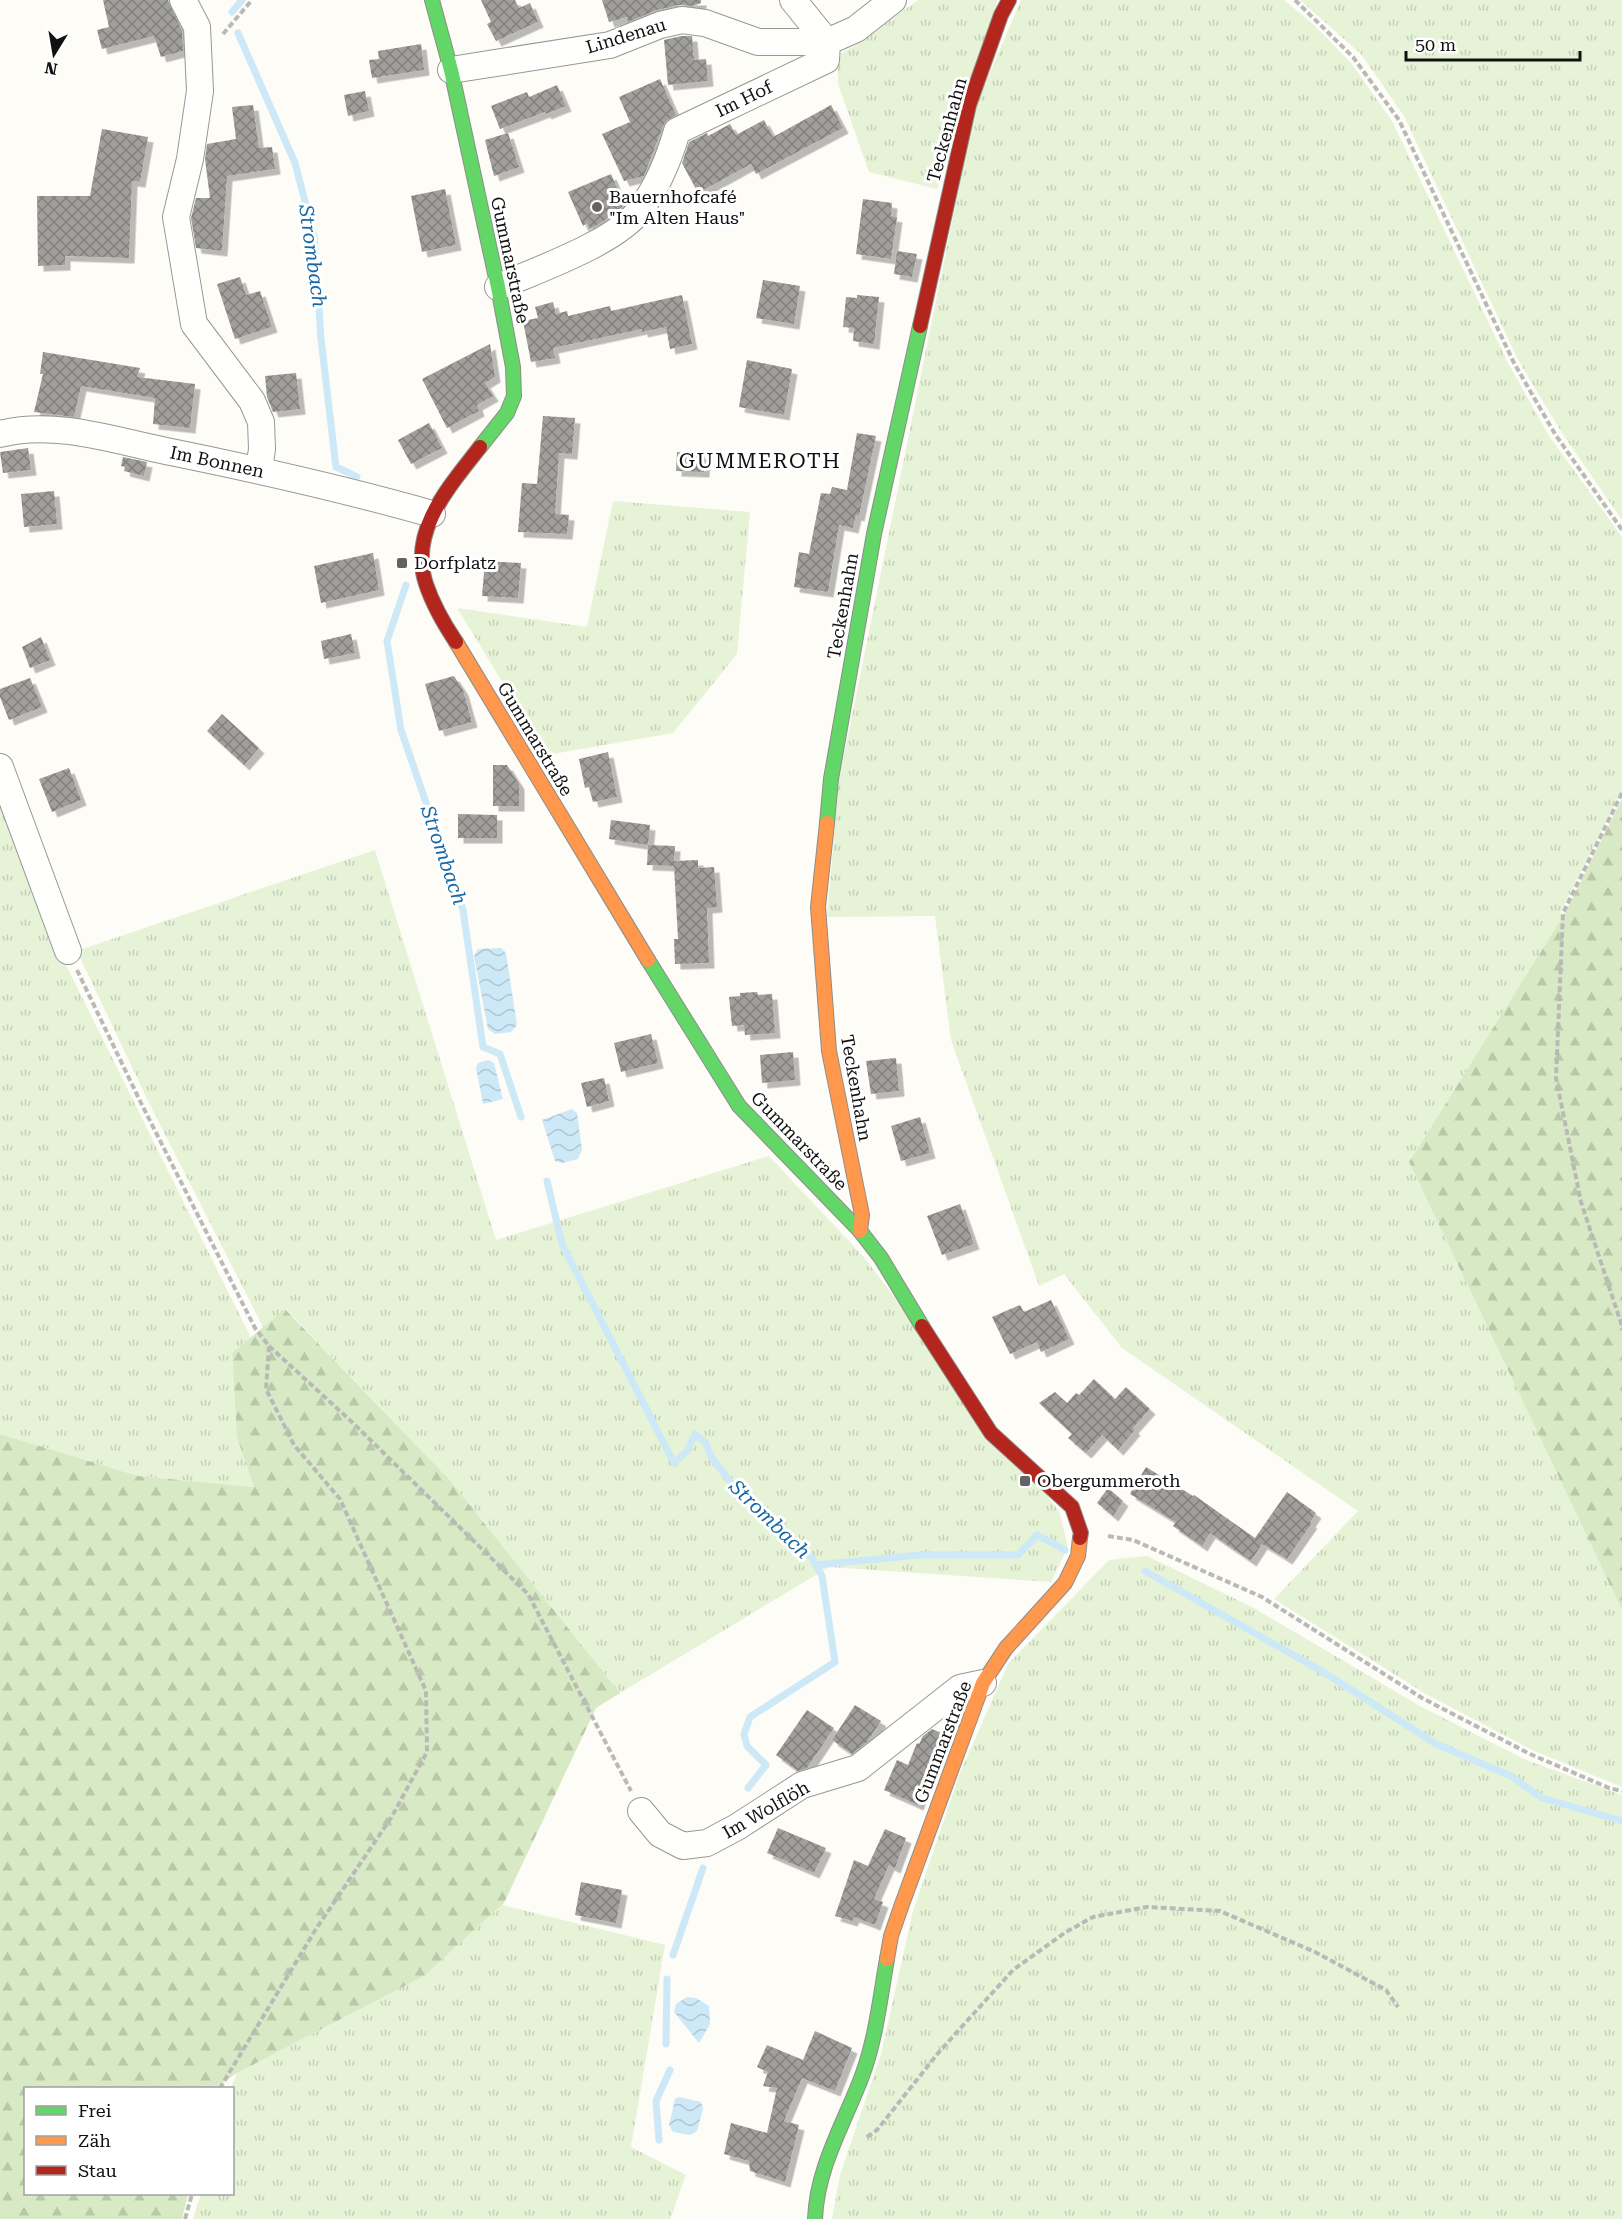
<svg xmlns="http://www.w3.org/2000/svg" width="1622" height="2219" viewBox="0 0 1622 2219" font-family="'Roboto Serif',serif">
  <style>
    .grass { fill: url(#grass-tufts) }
    .forest { fill: url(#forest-firs) }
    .water { fill: url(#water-waves) }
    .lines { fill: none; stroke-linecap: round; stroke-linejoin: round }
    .stream { stroke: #cde8f7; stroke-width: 7 }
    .building { fill: url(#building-cross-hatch); filter: url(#shadow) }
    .street-casing { stroke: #979795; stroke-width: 28 }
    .fast-casing { stroke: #8e8d8b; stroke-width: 16 }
    .slow-casing { stroke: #8e8d8b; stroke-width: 16 }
    .jam-casing { stroke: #8e8d8b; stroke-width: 16 }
    .path { stroke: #b9b9b8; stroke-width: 4; stroke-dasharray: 6 3; stroke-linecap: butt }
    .street { stroke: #fffffe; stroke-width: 26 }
    .fast { stroke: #63d668; stroke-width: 14 }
    .slow { stroke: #ff974d; stroke-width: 14 }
    .jam { stroke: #b3261e; stroke-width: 14 }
    .poi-dot { fill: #646362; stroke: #fff; stroke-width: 2 }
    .labels { text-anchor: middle; stroke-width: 6; stroke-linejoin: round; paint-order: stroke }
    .street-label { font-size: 18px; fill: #111; stroke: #fff }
    .poi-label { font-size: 18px; fill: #111; stroke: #fff; text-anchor: start }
    .water-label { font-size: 20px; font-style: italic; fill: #1768a6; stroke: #fff }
    .quarter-label { font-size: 21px; letter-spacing: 1.5px; fill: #111; stroke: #fff }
  </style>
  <defs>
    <pattern id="grass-tufts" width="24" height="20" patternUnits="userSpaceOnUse" patternTransform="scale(1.5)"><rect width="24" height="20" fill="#e7f3d7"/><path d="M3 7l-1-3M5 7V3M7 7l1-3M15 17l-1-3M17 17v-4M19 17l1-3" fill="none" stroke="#c5cfb8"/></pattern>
    <pattern id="forest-firs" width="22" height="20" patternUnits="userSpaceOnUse" patternTransform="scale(1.5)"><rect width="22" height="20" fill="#d8eac5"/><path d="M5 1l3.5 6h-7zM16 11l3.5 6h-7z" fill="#b8c8a8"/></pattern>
    <pattern id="water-waves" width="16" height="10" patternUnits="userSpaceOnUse" patternTransform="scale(1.5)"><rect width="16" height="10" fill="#cde8f7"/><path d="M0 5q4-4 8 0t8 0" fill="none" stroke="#afc6d3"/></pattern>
    <pattern id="building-cross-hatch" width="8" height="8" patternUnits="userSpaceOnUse" patternTransform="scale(1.5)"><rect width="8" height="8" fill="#a19f9c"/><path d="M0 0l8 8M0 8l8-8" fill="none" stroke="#82807e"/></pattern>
    <filter id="shadow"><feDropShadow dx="5.5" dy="5.5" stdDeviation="0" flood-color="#0004"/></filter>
  </defs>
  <rect width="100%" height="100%" fill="#fdfcf7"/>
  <path class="grass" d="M918,0H998L937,189L869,172L838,84V55L854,46Z
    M1021,0H1284L1314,25L1351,63L1392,121L1508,363L1549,436L1622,537V790L1561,911V920L1409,1162L1622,1610V1787L1532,1750L1426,1694L1274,1599L1358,1511L1122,1348L1064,1274L1039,1286L951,1040L935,916L827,917L839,780L975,108Z
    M1300,0H1622V520L1562,433L1518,360L1404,116L1361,54Z
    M613,501L750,512L737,654L673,733L547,755L457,608L587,627Z
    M0,797L61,955L251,1338L232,1354L237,1437L255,1487L138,1476L0,1434Z
    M375,850L496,1240L769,1156L863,1256L1059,1511L1068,1547L1051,1582L829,1567L620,1693L448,1478L286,1309L264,1329L147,1099L77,951Z
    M1147,1556L1254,1608L1420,1706L1526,1760L1622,1795V2219H832L840,2175L881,2054L913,1911L960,1773L1008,1664L1109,1560Z
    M502,1905L665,1945L631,2147L686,2175L670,2219H193L201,2194H232L231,2088L237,2073L424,1976Z"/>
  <path class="forest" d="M1622,799V1610L1409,1162L1564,915Z
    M285,1309L448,1478L620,1693L596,1708L504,1903L424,1976L237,2073L215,2088H26V2194H188L182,2219H0V1434L138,1476L254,1487L237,1437L232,1353Z"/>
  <path class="water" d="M501,948L506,953L517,1025L511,1032L495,1034L488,1029L474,956L478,949Z
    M488,1060L494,1063L503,1099L483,1104L476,1068L478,1063Z
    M572,1109L577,1113L582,1150L578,1159L562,1163L555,1161L542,1120Z
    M687,1997L696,1998L709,2006L710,2024L699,2043L674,2012L676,2004Z
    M679,2097L701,2102L703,2109L697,2131L690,2135L673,2132L669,2125L675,2099Z"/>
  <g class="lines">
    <path class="stream" d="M232,12L242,0
      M238,33L295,163L314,236L321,339L336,467L357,477
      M406,585L387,641L401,730L463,910L483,1047L500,1054L521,1117
      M547,1181L562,1244L674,1463L687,1451L695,1434L705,1442L712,1458L739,1493L812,1558L822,1576L835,1662L750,1717L744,1734L747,1746L766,1765L748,1788
      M816,1565L920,1555H1018L1037,1535L1065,1550
      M1145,1571L1325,1673L1436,1744L1511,1776L1542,1798L1622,1821
      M673,1955L703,1868
      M666,2044L667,1979
      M659,2140L656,2101L670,2070"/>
  </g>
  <path class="building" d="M103,0H168L182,31L183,51L161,57L154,36L102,49L97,30L109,27Z
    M481,0H515L519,8L530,3L538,22L496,41L487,24L491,22Z
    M602,0H701V3L693,6L679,5L657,10L628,22L627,17L609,22Z
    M681,36H692L694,60L706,59L708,81L668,85L664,40Z
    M421,44L424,70L372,78L369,60L379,59L378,51Z
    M660,79L676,115L666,121L663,126L644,176L624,181L602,134L630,122L619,97Z
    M557,85L566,106L546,114L545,112L500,129L491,106L527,92L529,97Z
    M365,91L369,111L348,116L344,95Z
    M253,105L259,148L272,147L275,169L227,176L222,251L196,248L191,218L196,198H210L205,159L207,144L236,139L232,107Z
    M831,105L843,128L756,174L751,164L698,193L682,163L689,142L707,133L708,136L730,124L736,135L764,120L773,137Z
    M102,129L148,137L140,182L132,181L129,258L65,256V265L38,266L37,196H90Z
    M508,133L519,167L494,176L485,140Z
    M611,174L624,205L604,221L590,229L587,223L583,226L568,192Z
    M445,189L456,245L422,252L411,196Z
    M863,199L892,203L891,216L897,217L891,259L856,254Z
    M897,251L917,254L912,277L894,274Z
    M240,277L246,295L260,291L272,327L235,339L217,284Z
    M763,280L800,286L794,324L756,318Z
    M682,295L692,344L670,349L666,327L642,332V329L553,348L555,358L531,362L523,321L538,318L535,307L553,302L556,314L567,311L568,316L610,306L611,311Z
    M857,295L879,297L874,344L853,341L854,328L843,327L846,297L857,298Z
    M490,344L495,377L485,383L493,396L477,405L479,411L447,428L422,379Z
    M43,352L140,368L137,377L195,384L190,428L153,424L155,398L81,386L74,417L34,412L43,374H40Z
    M747,360L792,369L784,415L739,407Z
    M296,373L300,409L273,412L267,397L265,376Z
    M543,416L575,418L572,454L559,453L555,514L569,515L567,534L518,532L522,483L537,484Z
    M429,423L442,448L411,464L398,440Z
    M857,433L876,436L859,516L856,515L853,528L839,525L828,592L794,587L799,552L809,554L821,493L830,494L832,487L847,490Z
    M28,448L31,470L3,473L0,452Z
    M677,452L705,454L704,472L676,471Z
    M123,457L147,462L144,476L124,471L125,467L121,466Z
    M54,491L57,524L24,527L21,494Z
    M373,553L379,590L321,603L314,566Z
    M485,561L521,563L518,598L482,596Z
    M351,634L355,653L324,659L321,641Z
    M41,637L50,660L30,668L22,647Z
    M454,676L463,690L472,722L439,731L425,684Z
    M30,678L42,707L9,720L0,697V689Z
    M222,714L259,748L244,765L207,731Z
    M608,752L617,797L593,802L589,787L585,788L579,759Z
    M493,765H507L519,784V806H493Z
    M69,768L81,800L52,812L39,779Z
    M458,814L497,815V838H458Z
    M611,820L650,825L648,845L609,839Z
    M648,845L675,846L674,861L698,860V868L714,867L717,907L707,908L709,963L675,964L674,939H678L674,866L647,865Z
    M757,992L758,995L772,994L775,1033L745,1035L744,1025L732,1026L729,997L740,996V993Z
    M651,1034L658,1063L621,1072L614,1043Z
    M793,1052L795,1080L762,1083L760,1055Z
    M896,1058L899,1091L871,1094L866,1061Z
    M604,1078L609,1101L587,1107L581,1083Z
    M920,1117L930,1153L901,1161L891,1126Z
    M960,1204L974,1244L942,1255L927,1216Z
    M1051,1300L1069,1339L1041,1352L1037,1342L1010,1354L992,1317L1020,1305L1024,1312Z
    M1094,1379L1115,1399L1126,1387L1150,1409L1133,1428L1135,1430L1118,1450L1102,1435L1086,1453L1068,1438L1072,1434L1039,1403L1055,1392L1067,1403L1076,1393L1079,1395Z
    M1146,1467L1193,1496L1194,1495L1255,1538L1287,1492L1316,1513L1310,1522L1312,1523L1287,1559L1262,1544L1251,1561L1210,1533L1202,1546L1173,1526L1176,1522L1130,1494Z
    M1108,1488L1123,1501L1113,1516L1097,1503Z
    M855,1705L881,1721L867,1742L852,1754L832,1740Z
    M807,1710L834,1728L807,1768L798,1771L776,1755Z
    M932,1729L944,1734L918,1805L884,1790L897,1760L908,1765L917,1743L919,1744L923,1736Z
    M778,1828L826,1848L814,1873L767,1853Z
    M885,1829L906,1838L895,1868L889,1865L874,1899L883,1902L875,1925L854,1917L852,1921L835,1916L854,1860L868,1866Z
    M581,1882L622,1890L616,1923L575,1915Z
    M815,2031L852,2048L835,2091L802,2078L784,2121L799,2125L785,2182L750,2171L749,2161L724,2154L731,2123L767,2133L777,2088L763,2086L768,2072L757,2067L767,2045L803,2060Z"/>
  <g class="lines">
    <defs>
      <path id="street" d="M183,0L197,27L200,91L190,159L176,217L194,324L252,401L261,422L262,449L259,470
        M451,70L610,45L660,25L682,20L705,23L758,42H827L856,29L893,0
        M498,287C537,270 615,243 640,210C658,186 669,159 677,131L826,60L827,42L793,0
        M0,434C54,420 113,440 166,451C255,469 344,489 432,514
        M0,767L68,951
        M641,1811L660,1834L683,1846L707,1843L737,1827L802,1785L858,1768L960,1688L983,1683"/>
      <path id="fast" d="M432,0L451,70L498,287L513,367L514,396L507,413L480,447
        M827,823L831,779L874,534L920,326
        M648,960L739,1106L860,1231L881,1258L922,1326
        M815,2219C817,2167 844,2124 862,2076C876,2038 880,1999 887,1959"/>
      <path id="slow" d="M456,642L648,960
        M827,823L818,907L829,1051L862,1215L860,1231
        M887,1959L891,1936L901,1907L983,1683L1006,1648L1065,1583L1078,1556L1080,1538"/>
      <path id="jam" d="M920,326L969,105L1001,15L1009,0
        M456,642C444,624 433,605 426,584C408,531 450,486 480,447
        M922,1326L991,1433L1072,1507L1081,1533L1080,1538"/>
    </defs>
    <use href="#street" class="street-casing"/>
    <use href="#fast" class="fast-casing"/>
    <use href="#slow" class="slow-casing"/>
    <use href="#jam" class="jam-casing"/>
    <path class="path" d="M1295,0L1353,57L1399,120L1514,363L1555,434L1622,530
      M223,34L252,0
      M1622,793L1563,913L1556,1078L1581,1202L1622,1326
      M77,970L141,1103L255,1328L269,1346L266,1389L294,1445L340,1499L426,1691L427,1752L391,1818L316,1929L220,2088
      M269,1346L353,1423L528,1594L631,1791
      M1108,1536L1133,1540L1262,1597L1422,1698L1530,1754L1609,1788L1622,1791
      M867,2137L877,2130L939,2052L1013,1970L1066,1932L1093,1917L1147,1907L1220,1911L1315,1952L1386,1990L1398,2007
      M185,2219L192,2194"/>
    <use href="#street" class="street"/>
    <use href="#fast" class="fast"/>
    <use href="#slow" class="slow"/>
    <use href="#jam" class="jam"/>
  </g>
  <g class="poi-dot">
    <circle cx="597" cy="207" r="6"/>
    <rect x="396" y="557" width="12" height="12" rx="3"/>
    <rect x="1019" y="1475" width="12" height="12" rx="3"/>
  </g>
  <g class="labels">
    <g class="street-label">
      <text transform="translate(626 36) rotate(-17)" y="6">Lindenau</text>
      <text transform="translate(744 99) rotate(-26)" y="6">Im Hof</text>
      <text transform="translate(947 130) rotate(-75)" y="6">Teckenhahn</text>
      <text transform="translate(510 260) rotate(78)" y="6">Gummarstraße</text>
      <text transform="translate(217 462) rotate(12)" y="6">Im Bonnen</text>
      <text transform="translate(843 606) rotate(-80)" y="6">Teckenhahn</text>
      <text transform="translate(535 739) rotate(59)" y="6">Gummarstraße</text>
      <text transform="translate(856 1088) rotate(80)" y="6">Teckenhahn</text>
      <text transform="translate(799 1141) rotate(46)" y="6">Gummarstraße</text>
      <text transform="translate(943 1742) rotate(-69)" y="6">Gummarstraße</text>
      <text transform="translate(766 1810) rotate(-30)" y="6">Im Wolflöh</text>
    </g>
    <g class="poi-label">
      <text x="609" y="203">Bauernhofcafé<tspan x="609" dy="21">"Im Alten Haus"</tspan></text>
      <text x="414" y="569">Dorfplatz</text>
      <text x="1037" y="1487">Obergummeroth</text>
    </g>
    <g class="water-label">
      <text transform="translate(313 256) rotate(82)" y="7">Strombach</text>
      <text transform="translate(444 855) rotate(71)" y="7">Strombach</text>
      <text transform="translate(770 1519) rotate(44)" y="7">Strombach</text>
    </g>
    <g class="quarter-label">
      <text x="760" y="468">GUMMEROTH</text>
    </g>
  </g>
  <rect x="24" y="2087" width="210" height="108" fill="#ffffff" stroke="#a0a0a0" stroke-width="1.5"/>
  <rect x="36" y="2106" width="30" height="9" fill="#63d668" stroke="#a0a0a0" stroke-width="1.5"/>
  <text x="78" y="2117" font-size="18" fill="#111111">Frei</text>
  <rect x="36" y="2136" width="30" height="9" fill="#ff974d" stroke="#a0a0a0" stroke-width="1.5"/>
  <text x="78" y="2147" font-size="18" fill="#111111">Zäh</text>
  <rect x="36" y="2166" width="30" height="9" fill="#b3261e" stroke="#a0a0a0" stroke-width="1.5"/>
  <text x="78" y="2177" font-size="18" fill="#111111">Stau</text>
  <g transform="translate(54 54) rotate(191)" stroke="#ffffff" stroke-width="4.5" paint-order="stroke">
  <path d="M0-4.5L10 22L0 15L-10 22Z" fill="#111111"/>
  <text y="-9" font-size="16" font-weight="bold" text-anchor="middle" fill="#111111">N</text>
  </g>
  <path d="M1406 51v9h174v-9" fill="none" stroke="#111111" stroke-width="3"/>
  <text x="1415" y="51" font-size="18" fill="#111111" stroke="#ffffff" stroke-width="4.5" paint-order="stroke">50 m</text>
</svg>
